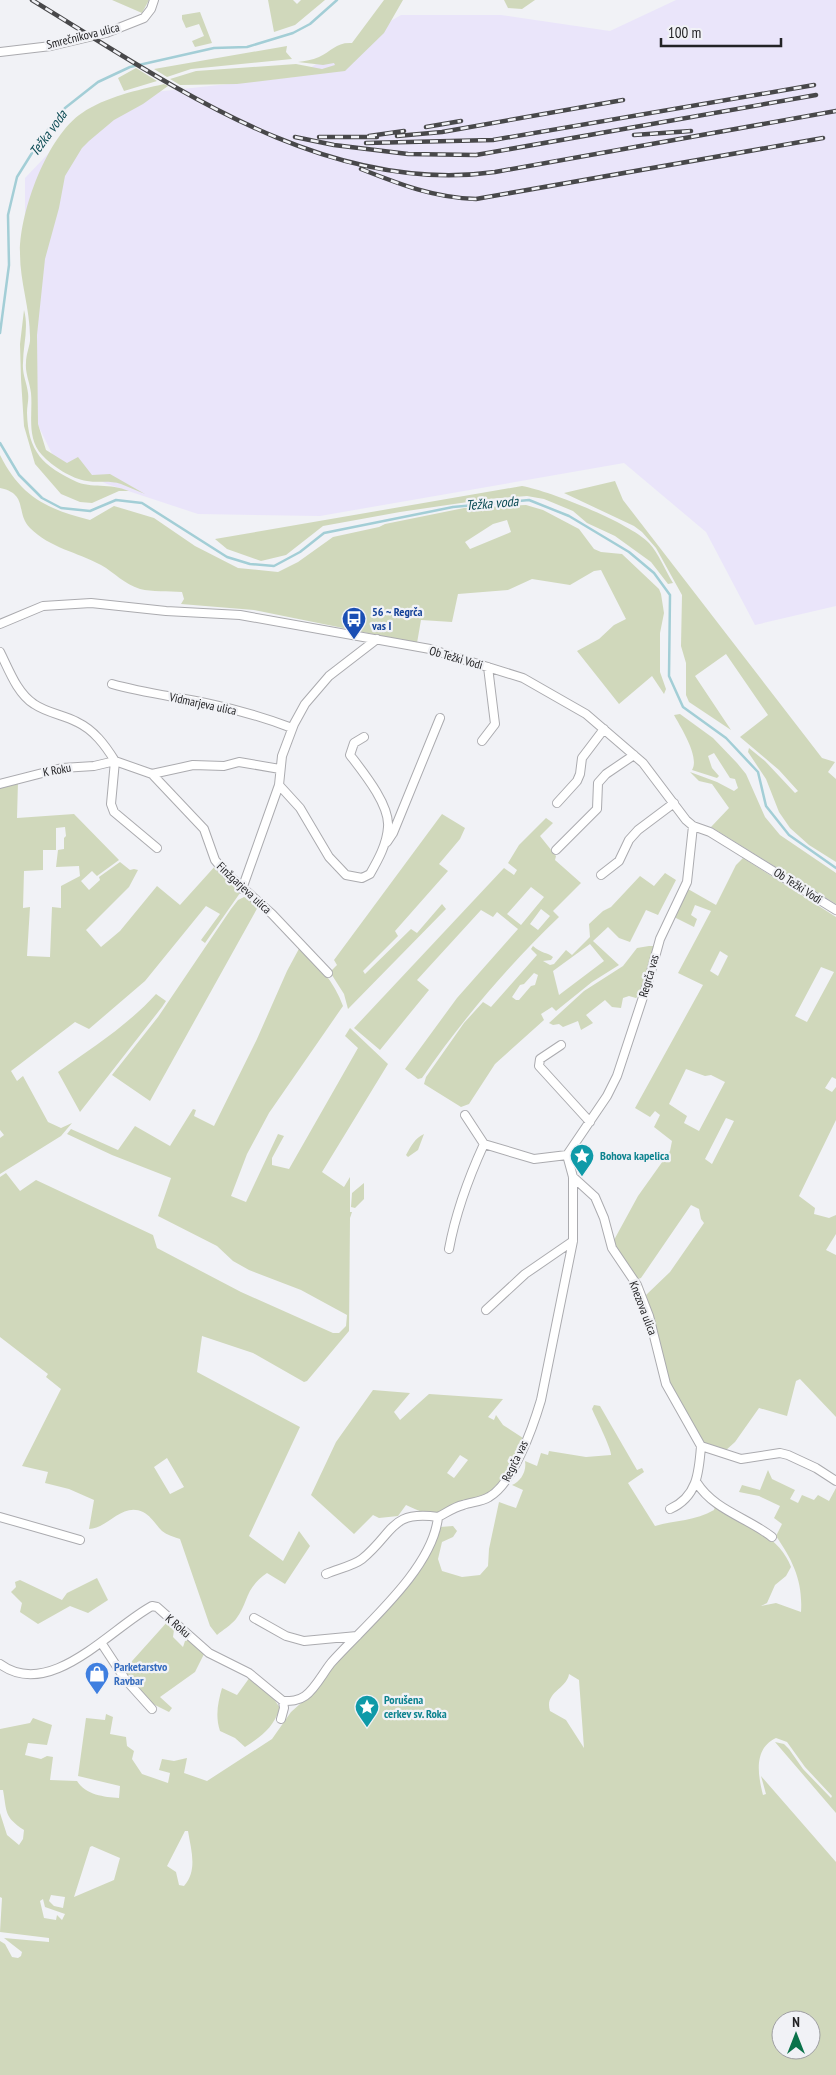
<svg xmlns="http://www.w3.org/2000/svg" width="836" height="2075" viewBox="0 0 836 2075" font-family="'PT Sans Narrow',sans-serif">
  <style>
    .industrial { fill: #eae5fa }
    .green { fill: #d0d8bb; fill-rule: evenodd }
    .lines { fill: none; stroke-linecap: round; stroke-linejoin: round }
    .stream { stroke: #a3ced6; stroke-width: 2.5 }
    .minor-casing { stroke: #ababaf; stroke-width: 10 }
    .minor { stroke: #fff; stroke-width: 8 }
    .rail-casing { stroke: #48484a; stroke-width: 4.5 }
    .rail { stroke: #f1f2f6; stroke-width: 2.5; stroke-dasharray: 8; stroke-linecap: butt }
    .labels { text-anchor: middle; stroke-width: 4.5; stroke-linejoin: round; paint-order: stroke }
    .street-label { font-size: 12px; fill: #232325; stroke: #f1f2f6 }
    .transit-label { font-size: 12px; font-weight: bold; fill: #164399; stroke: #f1f2f6; text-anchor: start }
    .culture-label { font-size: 12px; font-weight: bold; fill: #0d838f; stroke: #f1f2f6; text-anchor: start }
    .shop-label { font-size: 12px; font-weight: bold; fill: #366cbe; stroke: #f1f2f6; text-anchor: start }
    .water-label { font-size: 14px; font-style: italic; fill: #0c4c55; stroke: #f1f2f6 }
  </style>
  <rect width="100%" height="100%" fill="#f1f2f6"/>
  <path class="industrial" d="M676,0H836V606L755,625L706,532L624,463L320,516L198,514L107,484L54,458L36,421L25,266V178L87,113L127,95L294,77L401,15H501L610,31Z"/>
  <path class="green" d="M112,0H149L142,13Z
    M268,0H293L297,4L301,0H325L295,25L274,32Z
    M384,0H403L384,33L345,71L237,84L180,85L170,79L196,71L296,64L322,69L335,65L334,63L323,65L298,62C305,61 312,60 319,57C332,51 336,42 352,43Z
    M504,0H535L522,9L508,8Z
    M200,12L212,43L195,47L192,41L204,36L199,24L186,28L182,19V15Z
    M287,46L286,52L292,59L191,69L167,77L154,69Z
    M136,68L157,81L124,91L118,78Z
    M164,84L168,86L143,104L114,120L89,141L82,148L65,176L59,208L45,259L37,335L38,424L46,450L67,463L78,457L92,475L110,474L145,494C137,491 129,487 121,484C110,480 98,483 87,481C72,479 52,466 42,455C26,438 33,413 31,393C30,383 25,373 26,363C26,355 29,348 30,341C31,312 20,283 20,254C19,213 47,136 82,113C105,97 138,90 164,84Z
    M24,310C29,328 23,345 23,363C22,374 27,383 28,393C29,400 27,406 27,413C28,452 43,466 77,482C90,488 110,483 129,491H119L92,503L80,502L61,494L35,464L24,426L21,379L20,344Z
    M0,455C21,497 47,509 90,520L114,506L154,518L195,546L238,568L278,572L298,562L333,537L379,527L385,524L464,508L526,505L543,510L579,529L594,549L601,552L622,554L659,589L661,594L664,613L660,633V672L666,689L664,694L652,676L619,704L577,651L599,639L614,625L626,619L601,570L594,571L570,585L532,579L508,590L458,594L452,622L421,620L417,643L254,610L181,604L184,599L182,592C168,591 152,592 140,589C124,584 115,573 101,565C77,552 50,548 30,528C15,513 29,494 0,488ZM507,520L511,532L470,549L465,542L493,524Z
    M615,481L623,500L822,758L835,762L828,772L836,779V862L809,845L790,828L779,812L766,779L748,752L749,748L765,761L795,793L798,791L779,770L740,737L768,715L726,654L695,676L731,730L689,702L686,695V663L681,646L682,595L656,548L642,532L634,526L564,493Z
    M522,486C550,491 630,523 649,543C659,554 665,570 673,583L668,584L651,562L615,536L587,523L573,511L544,499L527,496L488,499L400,512L323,526L286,555L261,561L227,549L215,539Z
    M680,714L713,738L737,763L746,774L765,817L780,835L836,873V904L711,827L729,808L712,784L699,781L690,772L717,782L734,791L738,788L735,779L730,778L714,753L708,756L712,768L719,776L717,778L692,770C700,757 681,728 674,715Z
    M18,781L17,818L74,814L119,860L97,876L92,871L81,881L89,890L100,880L99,877L120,862L130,870L134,869L138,870L129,887L86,930L101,947L120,931L157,886L180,905L217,864L239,887L240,893L205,943L201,940L220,914L206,906L145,981L89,1029L75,1022L11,1071L17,1081L23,1076L48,1122L61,1128L72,1123L61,1136L0,1174V1138L4,1135L0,1130V786ZM65,827L66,836L64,838V849L58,850L56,867L79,866L80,876L61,886V908L52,907L50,957L27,956L30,907L23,908L24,871L43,870V850H56V828Z
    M442,814L465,828L460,839L439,864L448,871L395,931L398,936L363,971L365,974L411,929L417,933L442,904L446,909L348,1009L344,994L330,972L337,965L334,960Z
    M546,818L553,823L540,836L556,856L555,860L581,883L553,911L559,917C508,966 462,1020 422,1078L418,1079L405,1069L457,998L518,929L497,912L493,917L481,910L417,980L429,990L380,1050L354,1028L504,868L514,875L517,870L508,863L519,845ZM531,887L544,897L521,925L507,914ZM541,909L550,916L538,930L530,924Z
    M743,858L836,917V1079L832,1077L825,1088L832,1092L836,1087V1120L799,1196L815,1208L814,1214L829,1218L836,1215V1234L826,1250L836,1255V1417L800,1379L796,1381L787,1416L759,1408L735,1442L725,1451L712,1448L700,1440L683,1412L666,1377L646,1295L670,1272L704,1223L701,1219L699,1209L691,1205L641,1278L638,1279L619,1254L614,1240L638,1196L670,1151L672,1141L654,1127L660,1115L655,1111L650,1117L635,1108L703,985L678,973L711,911L695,905L691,915L697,919L694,927L674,917L688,889L716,905L736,865ZM720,951L728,956L718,976L710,971ZM821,967L834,972L807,1022L795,1016ZM686,1069L705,1076L711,1075L725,1082L699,1131L684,1123L687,1116L669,1104ZM726,1118L734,1121L712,1164L705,1159Z
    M665,873L676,880L658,915L646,910L630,942L619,938L608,927L593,941L619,965L592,982L556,1011L552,1007L541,1014L544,1020L495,1064L469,1104L461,1107L424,1084L426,1077L464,1023L483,1002L491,1007L537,955L531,949L533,946C540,953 549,953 553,957L551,960L543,961L550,965L554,964L566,950L572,955L590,937L589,924L603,911L611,907L640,876L654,886ZM590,944L604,961L559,995L553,971ZM534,973L538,975L535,985L531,986L519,1000H516L512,997L520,985L524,984Z
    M244,897L259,905L150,1101L112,1075L158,1017L231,909L238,900Z
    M301,945C318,965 334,981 343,1006L269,1113L247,1154L231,1196L246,1202L278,1134L284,1136L272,1158V1165L289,1169L358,1048L345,1036L350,1028L388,1064L322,1172L344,1187L350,1177V1212H352L350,1218L349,1331L307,1381L304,1382L253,1353L202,1336L197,1372L300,1427L249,1536L283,1561L299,1531L310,1546L285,1584L267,1573C244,1589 249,1602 236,1619C231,1625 223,1630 217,1635L210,1626L180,1539C174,1537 167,1535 162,1531C156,1525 151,1516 143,1512C122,1502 107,1529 89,1529L94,1500L69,1489L45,1483L48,1472L22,1466L61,1389L46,1377L48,1374L0,1337V1177L6,1173L20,1191L36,1180L153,1235L157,1248L241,1292L333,1333H339L346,1326L347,1315L301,1290L249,1270L233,1261L217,1246L158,1216L171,1178L112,1155L67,1134L71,1129L118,1150L135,1126L170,1146L193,1109L196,1110L194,1116L214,1126L257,1039L287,971ZM167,1458L184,1487L170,1494L154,1467Z
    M649,946H653L654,952L641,993L636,998L629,996L623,998L621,1008L612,1007L605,1000L586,1015L593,1023L581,1030L578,1021L563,1027L559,1024L553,1025L549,1023L584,991L623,966L637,948Z
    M156,994L166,1001L162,1007L80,1112L58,1072C92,1048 128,1025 156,994Z
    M424,1134L418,1150L408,1157L406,1155C411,1146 415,1138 424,1134Z
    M364,1183V1199L355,1208L351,1207L352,1193Z
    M373,1390L410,1393L394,1412L400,1420L429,1394L503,1399L488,1417L494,1420L496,1415L503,1425L523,1438C516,1455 507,1479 492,1491C485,1497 472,1497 463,1501C436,1514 435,1519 406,1505L398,1516L379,1518L373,1515L354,1534L311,1495L336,1442ZM460,1455L468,1460L454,1478L447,1473Z
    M594,1405L600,1406L637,1470L642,1468L644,1472L628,1483L655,1526C675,1520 696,1521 714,1510L715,1507C742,1519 780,1537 791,1567L786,1576L775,1585L767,1603L761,1606L776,1603L801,1612C803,1581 793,1561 776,1536L782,1524L774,1518L780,1506L759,1496L739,1492L742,1485L760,1490L768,1470L772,1479L795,1490L790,1499L798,1503L802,1495L814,1500L818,1495L829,1501L836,1488V1813L775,1742L784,1744L789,1749L803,1769L831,1798L832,1796L805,1767L787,1742L776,1738C753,1749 758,1775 763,1795L766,1794L761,1776L836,1862V2075H0V1941L5,1944L12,1957L18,1958L21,1956L22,1952L4,1938L49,1942V1938L0,1932L2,1898L0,1897V1813L7,1835L19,1845L23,1839L24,1830C4,1817 7,1812 3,1790H0V1729L30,1723L33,1718L52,1725L47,1745L28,1743L25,1755L41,1759L47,1756L53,1757L50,1780L77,1781C86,1795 104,1797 119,1798L120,1786L78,1776L86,1718L105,1720L106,1714L113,1717L110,1734L126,1737L127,1746L134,1751L132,1759L142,1774L168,1783L170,1773L159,1770L162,1759L174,1761L187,1758L184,1773L207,1781L272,1739L291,1712L310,1695L317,1683L397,1595L413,1581L438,1535L440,1527L453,1526L457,1531L453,1537L442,1542L438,1559L442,1571L462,1577L480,1575L488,1566L489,1549L499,1502L516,1508L523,1490L512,1485C520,1482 527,1472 525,1461L537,1466L541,1453L548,1455L549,1451L586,1457L611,1455C612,1450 595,1416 592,1409ZM569,1674L579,1680L584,1748L566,1720L550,1711C544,1692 567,1689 569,1674ZM185,1831H188C191,1850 198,1870 184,1886L179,1885L176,1872L167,1866ZM92,1846L120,1858L114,1880L74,1897L90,1847ZM51,1895L65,1897L63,1908L54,1906L49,1901ZM43,1899L45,1907L65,1914L62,1920L57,1915L56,1920L44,1918L40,1901ZM781,2020H811V2050H781Z
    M97,1578L108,1600L88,1613L70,1606L38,1624L20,1612L22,1603L11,1592L16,1587L15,1582L20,1580L62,1600L67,1593Z
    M168,1621L174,1630L173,1637L183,1647L185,1641L188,1640L204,1654L195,1672L160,1697L172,1708L169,1712L153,1704L124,1670Z
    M250,1677L274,1699L280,1708C273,1728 262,1736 245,1747L235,1738L220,1731C215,1716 218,1702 222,1688L237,1695Z"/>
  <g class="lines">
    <path class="stream" d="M0,333L9,265L8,215L17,177L42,137L65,108L98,82L130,67L214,48L247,47L293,33L310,24L337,0
      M0,443L19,475L42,498L61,508L90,511L116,500L142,503L227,557L250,564L274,566L300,552L324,533L453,507L529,500L569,516L629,552L654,573L670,595L669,676L683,707L726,738L758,772L766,806L789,835L836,868"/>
    <defs>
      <path id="minor" d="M0,52L51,46L106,33L144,18L151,9L154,0
        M0,624L43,606L91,603L166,611L240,615L430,649L523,678L586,714L643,763L686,820L693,826L710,832L836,910
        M0,652C9,670 17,693 34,704C47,713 64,715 77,722C94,730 105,745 115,761L111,804L114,812L157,848
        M112,684C144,693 178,697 210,704C238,710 266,718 292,728
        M482,741L495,724L488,667
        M152,774L193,765L224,766L239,762L280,769
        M0,784L62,768L94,766L115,761L152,774L204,829L215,860L224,871L272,914L328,973
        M279,785L300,808L329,857L346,875L362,878L370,874C378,860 387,844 388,827C390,805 363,772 350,755L354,743L364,737
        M557,803L577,781L580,774L582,758L604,729
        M387,842L393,833L440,718
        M556,850L597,809L598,783L606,774L634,755
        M601,875L619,861L629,840L638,830L674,803
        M242,889L279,785L282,756L294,724L305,704L329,676L377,639
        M561,1045L540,1059L539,1066L590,1122
        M465,1115L484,1144L534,1159L567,1155L607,1096L617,1076L649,979L660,939L687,882L693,826
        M573,1177L595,1197L604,1218L612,1248L637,1285L649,1316L666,1384L701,1446L741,1459L780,1453L788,1455L816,1468L836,1481
        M449,1249C456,1211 468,1179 484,1144
        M486,1310L525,1274L573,1241
        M697,1483C714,1510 748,1518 772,1537
        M670,1509C697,1497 699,1473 701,1446
        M0,1517L80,1540
        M438,1517C446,1513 454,1507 463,1505C471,1502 481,1502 489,1497C513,1484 533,1427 541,1400L573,1241V1177L567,1155
        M326,1574C337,1569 353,1566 362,1559C394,1533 390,1510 438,1517
        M254,1618L286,1636L304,1641L357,1636
        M102,1644L125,1679L152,1709
        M0,1664C50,1701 111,1628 152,1606L157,1607L209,1653L249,1673L283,1701L284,1708L281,1719
        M283,1701C291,1701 298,1701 305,1696C315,1689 323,1673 331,1663C365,1625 433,1569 438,1517"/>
    </defs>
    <use href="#minor" class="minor-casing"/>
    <use href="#minor" class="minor"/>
    <defs>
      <path id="rail" d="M32,0C170,84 325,196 495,172L836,111
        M426,127L461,121
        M634,135L691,131
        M369,136L404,131
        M397,136L442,132L623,100
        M295,137L334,145L408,154L476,155L816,95
        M319,137H377
        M366,143L493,140L814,85
        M361,169C399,184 434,198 476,199L823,138"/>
    </defs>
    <use href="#rail" class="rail-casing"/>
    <use href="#rail" class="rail"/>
  </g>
  <defs>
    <symbol id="bus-pin" viewBox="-11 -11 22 30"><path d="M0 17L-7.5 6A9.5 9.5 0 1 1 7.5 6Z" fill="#1a4fb4" stroke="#f1f2f6"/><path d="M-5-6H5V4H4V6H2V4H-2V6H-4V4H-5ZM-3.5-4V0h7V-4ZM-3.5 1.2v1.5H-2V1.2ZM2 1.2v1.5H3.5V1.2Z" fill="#fff"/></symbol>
    <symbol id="sight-pin" viewBox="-11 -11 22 30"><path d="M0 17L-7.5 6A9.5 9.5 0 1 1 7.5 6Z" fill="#0f9aa8" stroke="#f1f2f6"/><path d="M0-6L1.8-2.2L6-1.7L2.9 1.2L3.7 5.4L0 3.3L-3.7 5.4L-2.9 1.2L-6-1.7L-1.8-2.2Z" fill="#fff"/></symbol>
    <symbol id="shop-pin" viewBox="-11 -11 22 30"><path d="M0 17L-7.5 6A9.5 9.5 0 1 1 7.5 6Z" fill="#3f7fe0" stroke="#f1f2f6"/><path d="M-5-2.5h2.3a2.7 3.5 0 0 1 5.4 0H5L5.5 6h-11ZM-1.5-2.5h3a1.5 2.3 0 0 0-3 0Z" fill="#fff"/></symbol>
  </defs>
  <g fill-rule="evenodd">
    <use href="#bus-pin" x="340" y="605" width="28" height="38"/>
    <use href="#sight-pin" x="568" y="1142" width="28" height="38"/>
    <use href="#shop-pin" x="83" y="1660" width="28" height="38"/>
    <use href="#sight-pin" x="353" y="1693" width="28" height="38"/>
  </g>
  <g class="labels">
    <g class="street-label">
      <text transform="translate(83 36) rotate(-14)" y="4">Smrečnikova ulica</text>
      <text transform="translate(456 658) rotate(16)" y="4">Ob Težki Vodi</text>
      <text transform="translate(203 704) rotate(12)" y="4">Vidmarjeva ulica</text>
      <text transform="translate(57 770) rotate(-10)" y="4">K Roku</text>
      <text transform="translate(798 886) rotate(33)" y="4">Ob Težki Vodi</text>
      <text transform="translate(244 888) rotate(43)" y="4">Finžgarjeva ulica</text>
      <text transform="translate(649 976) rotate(-74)" y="4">Regrča vas</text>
      <text transform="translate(643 1308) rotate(69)" y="4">Knezova ulica</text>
      <text transform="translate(515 1461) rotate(-64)" y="4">Regrča vas</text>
      <text transform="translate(178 1626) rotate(41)" y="4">K Roku</text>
    </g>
    <g class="transit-label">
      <text x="372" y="616">56 ~ Regrča<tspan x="372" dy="14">vas I</tspan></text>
    </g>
    <g class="culture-label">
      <text x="600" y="1160">Bohova kapelica</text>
      <text x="384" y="1704">Porušena<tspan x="384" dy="14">cerkev sv. Roka</tspan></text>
    </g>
    <g class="shop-label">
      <text x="114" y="1671">Parketarstvo<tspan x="114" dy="14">Ravbar</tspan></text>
    </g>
    <g class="water-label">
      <text transform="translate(48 133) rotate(-54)" y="5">Težka voda</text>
      <text transform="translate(492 503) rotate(-5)" y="5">Težka voda</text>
    </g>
  </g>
  <g transform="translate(796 2035)"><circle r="24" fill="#f1f2f6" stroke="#9f9fa2"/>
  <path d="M0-4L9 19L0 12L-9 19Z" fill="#0a724a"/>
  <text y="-8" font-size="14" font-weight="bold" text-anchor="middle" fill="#232325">N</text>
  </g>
  <path d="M661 38v8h120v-8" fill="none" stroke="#232325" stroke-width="2.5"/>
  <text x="668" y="38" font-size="15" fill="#232325" stroke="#f1f2f6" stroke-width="4" paint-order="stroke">100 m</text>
</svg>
